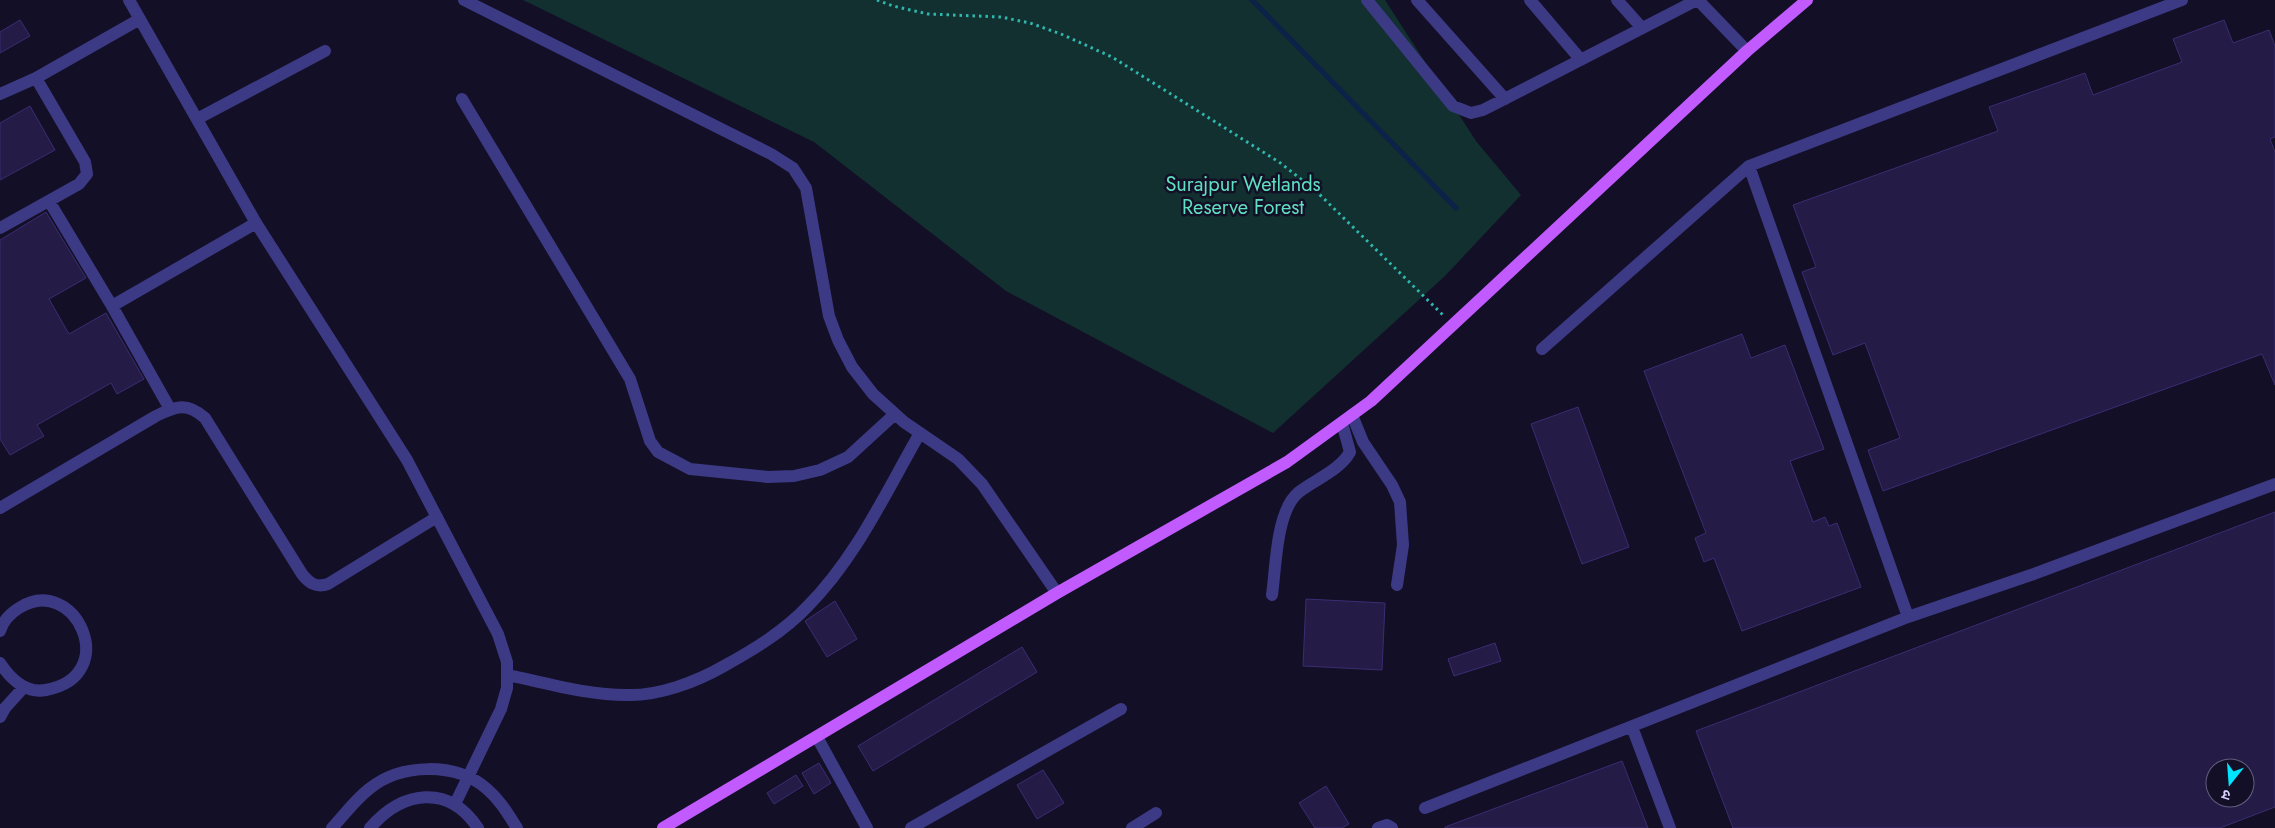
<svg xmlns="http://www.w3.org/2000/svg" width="2275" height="828" viewBox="0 0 2275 828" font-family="Jost,'Noto Sans Devanagari',sans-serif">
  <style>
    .green { fill: #12302f }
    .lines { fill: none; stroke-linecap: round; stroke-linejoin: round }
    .stream { stroke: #0c2248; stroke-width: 5 }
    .building { fill: #241b47; stroke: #3b2d73; fill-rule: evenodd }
    .path { stroke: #2fb8b0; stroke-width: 3; stroke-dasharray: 2.5 4; stroke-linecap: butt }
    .minor { stroke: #3d3a85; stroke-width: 12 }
    .major { stroke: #c25bff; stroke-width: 12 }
    .labels { text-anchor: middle; stroke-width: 5; stroke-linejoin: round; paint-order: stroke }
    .park-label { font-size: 20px; fill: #5fe0c0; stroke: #130f26 }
  </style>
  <rect width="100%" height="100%" fill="#130f26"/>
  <path class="green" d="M523,0H1385L1476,141L1521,195L1445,276L1273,433L1006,291L814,142Z"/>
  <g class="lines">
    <path class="stream" d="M1252,0L1456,208"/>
  </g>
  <path class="building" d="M20,20L30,36L0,53V32Z
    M2224,20L2233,43L2269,30L2275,46V137L2270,139L2275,152V385L2262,354L1883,491L1868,450L1900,438L1865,343L1833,355L1802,272L1816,267L1793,205L1998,131L1989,107L2085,73L2093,95L2182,62L2173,39Z
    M30,106L55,150L0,180V123Z
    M46,212L86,278L49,299L69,334L106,313L144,379L117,394L111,383L37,425L44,436L10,455L0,439V240Z
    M1742,334L1751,358L1785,345L1824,449L1790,461L1813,522L1825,517L1829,526L1837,523L1861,587L1742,631L1714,558L1704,562L1695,538L1706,533L1644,371Z
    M1578,407L1629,547L1582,564L1531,424Z
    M2275,512V807L2220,828H1733L1696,731ZM2215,768H2245V798H2215Z
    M1306,599L1385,603L1382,670L1303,666Z
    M835,601L857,639L827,657L805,621Z
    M1495,643L1501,661L1454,676L1448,659Z
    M1022,647L1037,672L873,771L858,746Z
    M1622,761L1648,828H1445V827Z
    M819,763L831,783L814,794L802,773Z
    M1043,770L1064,803L1037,819L1017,785Z
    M796,775L803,786L774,804L767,793Z
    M1326,786L1349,824L1342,828H1315L1299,803Z"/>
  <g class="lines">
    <path class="path" d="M877,0L893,6L928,14L1001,17L1030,23L1061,34L1112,57L1279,162L1315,190L1444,316"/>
    <path class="minor" d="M129,0L256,223L407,460L498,634L507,662V688L501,709L455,804
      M464,0L771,154L793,168L806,188L829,316L838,340L852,367L873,394L904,422L958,459L982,484L1057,593
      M1367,0L1453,106L1471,113L1483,110L1697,0
      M1417,0L1505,99
      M1530,0L1581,60
      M1617,0L1642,28
      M1698,0L1747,51
      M0,94L36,78L140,19
      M462,99L630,379L650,441L658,452L690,469L768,477L794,476L820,470L848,457L895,414
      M197,119L325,51
      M1749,166L1908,617
      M49,201L112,306L170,409
      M0,228L79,184L87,174L85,162L36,78
      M112,306L256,223
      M1542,349L1749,166L2182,0
      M1352,415L1363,442L1392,485L1400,502L1403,545L1397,585
      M0,508L156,416C176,406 187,402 205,418L302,574C309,583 316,588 328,584L437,517
      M1272,595C1276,567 1276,510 1299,492C1316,479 1340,470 1350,452L1342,423
      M0,631C3,621 11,613 19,608C75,572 123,676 46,690C25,694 10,678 0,663
      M507,675C547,683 586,695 627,695C659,696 696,682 724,666C753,650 783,632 807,607C856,558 886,492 920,433
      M0,717L5,708L24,687
      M1632,727L1670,828
      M817,737L867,828
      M1425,808L1908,617L2034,574L2275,484
      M332,828C344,815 355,800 369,789C401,763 456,762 487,789C500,800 508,814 517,828
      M370,828C402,791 448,783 478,828
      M911,828L1121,709
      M1132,828L1156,813
      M1378,828L1387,825L1392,828"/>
    <path class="major" d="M663,828L1057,593L1287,462L1371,401L1747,51L1807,0"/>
  </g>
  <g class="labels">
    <g class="park-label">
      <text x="1243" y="191">Surajpur Wetlands<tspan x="1243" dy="23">Reserve Forest</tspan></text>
    </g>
  </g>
  <g transform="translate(2230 783) rotate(197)"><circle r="24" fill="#130f26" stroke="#625e7d"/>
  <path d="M0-4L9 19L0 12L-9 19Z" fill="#00e5ff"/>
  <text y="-8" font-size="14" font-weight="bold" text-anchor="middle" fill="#d9d4ff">उ</text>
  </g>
</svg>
